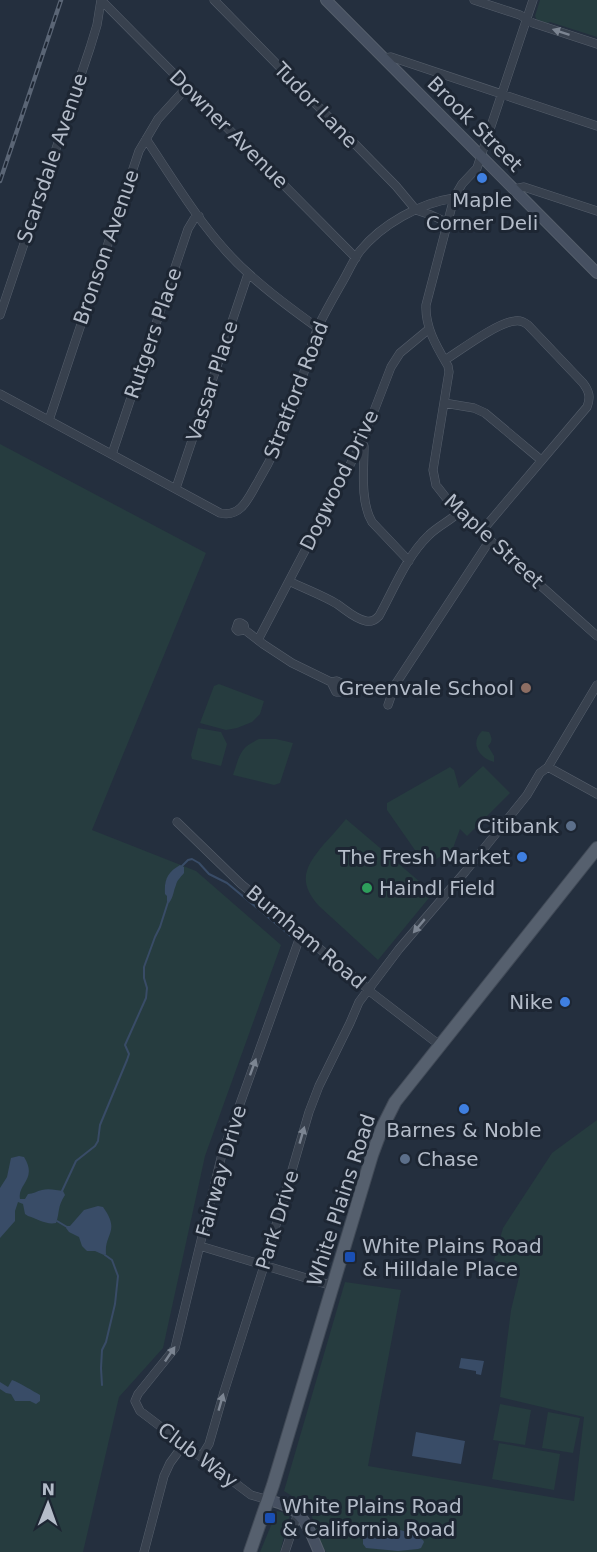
<svg xmlns="http://www.w3.org/2000/svg" width="597" height="1552" viewBox="0 0 597 1552" font-family="'DejaVu Sans',sans-serif">
  <style>
    .green { fill: #263c3f }
    .water { fill: #394c67 }
    .lines { fill: none; stroke-linecap: round; stroke-linejoin: round }
    .stream { stroke: #394c67; stroke-width: 2 }
    .street-casing { stroke: #565f6c; stroke-width: 9 }
    .secondary-casing { stroke: #565f6c; stroke-width: 12 }
    .primary-casing { stroke: #414a57; stroke-width: 14 }
    .street { stroke: #38414e; stroke-width: 8 }
    .secondary { stroke: #465061; stroke-width: 10 }
    .primary { stroke: #56606e; stroke-width: 12 }
    .rail-casing { stroke: #5a6575; stroke-width: 4.5 }
    .rail { stroke: #1d2633; stroke-width: 2; stroke-dasharray: 7; stroke-linecap: butt }
    .oneway { fill: #7c8592 }
    .shop-dot { fill: #3f7fe0; stroke: #1d2633; stroke-width: 2 }
    .education-dot { fill: #8d6e63; stroke: #1d2633; stroke-width: 2 }
    .service-dot { fill: #5c6f8a; stroke: #1d2633; stroke-width: 2 }
    .leisure-dot { fill: #2e9e5b; stroke: #1d2633; stroke-width: 2 }
    .transit-dot { fill: #1a4fb4; stroke: #1d2633; stroke-width: 2 }
    .labels { text-anchor: middle; stroke-width: 6; stroke-linejoin: round; paint-order: stroke }
    .street-label { font-size: 20px; fill: #b4bcc9; stroke: #1d2633 }
    .poi-label { font-size: 20px; fill: #b4bcc9; stroke: #1d2633; text-anchor: end }
  </style>
  <rect width="100%" height="100%" fill="#242f3e"/>
  <path class="green" d="M540,0H597V37L550,22L547,23L537,20L535,16Z
    M0,444L206,553L92,830L196,871L281,945L205,1156L163,1348L119,1397L83,1552H0Z
    M219,684L264,701L260,714L252,722L237,728L226,730L200,723L214,686Z
    M198,728L221,732L227,744L221,766L192,759L191,755Z
    M482,731L489,732C492,738 493,741 488,746L494,756V762C480,758 469,744 482,731Z
    M259,739H276L293,743L280,783L274,785L233,775C240,755 239,748 259,739Z
    M483,766L510,793L467,836L460,829L453,848L426,866L387,810V803L450,767L454,770L459,788Z
    M346,819L433,893L378,960L319,906C297,881 305,867 324,844C332,836 339,827 346,819Z
    M597,1120V1552H326L320,1542L309,1507L284,1491L345,1282L401,1290L368,1466L574,1501L584,1417L500,1397L511,1310L520,1273L494,1260L503,1228L552,1153Z
    M500,1404L531,1410L525,1445L493,1440Z
    M548,1412L580,1418L573,1453L542,1448Z
    M499,1443L560,1454L554,1490L492,1479Z
    M277,1511L290,1514L280,1552H260Z"/>
  <path class="water" d="M180,865L184,867V873C181,877 177,880 176,885C173,892 174,896 169,903L167,902V896L165,894C164,879 168,872 180,865Z
    M19,1156L24,1157C38,1179 17,1184 20,1199H25L28,1194C33,1194 37,1191 42,1190C48,1188 57,1190 63,1191L65,1195C57,1207 60,1212 56,1223C46,1225 38,1219 28,1216L25,1214L23,1204L18,1202L15,1211V1221L0,1238V1188L7,1177L11,1158Z
    M98,1206L103,1207C121,1232 104,1233 106,1254L104,1255L95,1251H87L82,1246L79,1237L69,1232L66,1228L67,1226H70L84,1210Z
    M461,1358L484,1361L481,1375L476,1374V1371L459,1368Z
    M12,1380C20,1383 33,1391 40,1395V1401L36,1404L30,1401H15L11,1394L6,1393L0,1389V1382L8,1387Z
    M416,1432L465,1441L461,1464L412,1456Z
    M377,1527C394,1527 409,1531 423,1540L424,1542L421,1548L418,1549L398,1551L366,1548L363,1544V1532L366,1530Z"/>
  <g class="lines">
    <path class="stream" d="M182,866L188,860L192,859L199,863L209,874L227,883L293,938
      M62,1191L76,1161L95,1146L98,1141L100,1125L127,1060L129,1054L125,1045L146,998L147,988L144,978V967L155,937L160,927L168,902
      M57,1221L67,1227
      M102,1385L101,1368L102,1350L106,1342L115,1304L118,1276L112,1260L105,1255"/>
    <defs>
      <path id="street" d="M101,0L356,258
        M214,0L396,186L416,210
        M474,0L520,15L533,23L597,44
        M533,0L477,168L462,184L454,198L426,305C425,328 437,347 448,366L449,372L433,470L436,485L454,508L597,636
        M384,58L391,57L597,126
        M146,139C177,185 207,237 249,274C271,294 294,311 318,328
        M514,189L524,187L597,211
        M416,210L431,215L446,222
        M0,315L90,48L97,25L101,0
        M445,360C461,350 498,322 515,321C520,320 524,322 528,325L583,383C589,391 591,397 587,407L481,532
        M0,394L220,513C240,518 248,499 256,485C273,457 286,428 297,397C304,374 309,350 318,327C326,310 335,295 344,279C349,270 354,259 360,251C382,224 420,203 454,198
        M444,403L474,408L485,413L541,460
        M49,420L139,151L158,119L187,87
        M362,442L364,446C364,468 360,502 372,522L409,561
        M112,454L188,229L194,219L199,216
        M176,488L248,274
        M289,581C305,589 322,595 337,604C346,610 355,619 366,621C372,622 375,620 379,616C394,589 406,557 429,535C438,526 450,521 459,512
        M245,630L238,631L236,629L238,623H241L244,625L245,630L263,644L292,663L331,682L336,692H340L342,689L341,683L337,681L331,682
        M258,640L362,442L391,367L400,353L429,329
        M388,705L395,685L490,540
        M548,767L597,794
        M177,822L241,884L360,982L372,993L433,1040L441,1045
        M200,1246L326,1284L335,1281
        M201,1457L209,1444L224,1392L264,1266L309,1112L319,1086L350,1023L359,1002L399,949L465,872L527,795L540,773L548,767L597,685
        M269,1500L251,1495L140,1411L135,1401L138,1394L175,1348L222,1154L301,934
        M144,1552L164,1476L170,1463L184,1444
        M285,1552L298,1513"/>
      <path id="secondary" d="M326,0L597,273
        M269,1500C303,1509 306,1522 319,1552"/>
      <path id="primary" d="M250,1552L273,1485L372,1155L382,1128L395,1102L597,848"/>
    </defs>
    <use href="#street" class="street-casing"/>
    <use href="#secondary" class="secondary-casing"/>
    <use href="#primary" class="primary-casing"/>
    <use href="#street" class="street"/>
    <use href="#secondary" class="secondary"/>
    <use href="#primary" class="primary"/>
    <defs>
      <path id="rail" d="M0,181L61,0"/>
    </defs>
    <use href="#rail" class="rail-casing"/>
    <use href="#rail" class="rail"/>
  </g>
  <defs><path id="oneway-solid" d="M-6-.8H1V-3.2L6.5 0L1 3.2V.8H-6Z" transform="scale(1.5)"/></defs>
  <g class="oneway">
    <use href="#oneway-solid" transform="translate(561 32) rotate(-162)"/>
    <use href="#oneway-solid" transform="translate(419 926) rotate(130)"/>
    <use href="#oneway-solid" transform="translate(253 1067) rotate(-70)"/>
    <use href="#oneway-solid" transform="translate(302 1135) rotate(-74)"/>
    <use href="#oneway-solid" transform="translate(170 1354) rotate(-56)"/>
    <use href="#oneway-solid" transform="translate(221 1402) rotate(-74)"/>
  </g>
  <g class="shop-dot">
    <circle cx="482" cy="178" r="6"/>
    <circle cx="522" cy="857" r="6"/>
    <circle cx="565" cy="1002" r="6"/>
    <circle cx="464" cy="1109" r="6"/>
  </g>
  <circle class="education-dot" cx="526" cy="688" r="6"/>
  <g class="service-dot">
    <circle cx="571" cy="826" r="6"/>
    <circle cx="405" cy="1159" r="6"/>
  </g>
  <circle class="leisure-dot" cx="367" cy="888" r="6"/>
  <g class="transit-dot">
    <rect x="344" y="1251" width="12" height="12" rx="3"/>
    <rect x="264" y="1512" width="12" height="12" rx="3"/>
  </g>
  <g class="labels">
    <g class="street-label">
      <text transform="translate(316 105) rotate(46)" y="7">Tudor Lane</text>
      <text transform="translate(475 124) rotate(45)" y="7">Brook Street</text>
      <text transform="translate(229 129) rotate(45)" y="7">Downer Avenue</text>
      <text transform="translate(52 158) rotate(-71)" y="7">Scarsdale Avenue</text>
      <text transform="translate(106 247) rotate(-71)" y="7">Bronson Avenue</text>
      <text transform="translate(153 333) rotate(-71)" y="7">Rutgers Place</text>
      <text transform="translate(212 381) rotate(-72)" y="7">Vassar Place</text>
      <text transform="translate(296 390) rotate(-69)" y="7">Stratford Road</text>
      <text transform="translate(339 480) rotate(-64)" y="7">Dogwood Drive</text>
      <text transform="translate(494 541) rotate(43)" y="7">Maple Street</text>
      <text transform="translate(306 937) rotate(40)" y="7">Burnham Road</text>
      <text transform="translate(221 1171) rotate(-74)" y="7">Fairway Drive</text>
      <text transform="translate(341 1200) rotate(-72)" y="7">White Plains Road</text>
      <text transform="translate(277 1220) rotate(-73)" y="7">Park Drive</text>
      <text transform="translate(198 1455) rotate(37)" y="7">Club Way</text>
    </g>
    <g class="poi-label">
      <text x="482" y="207" text-anchor="middle">Maple<tspan x="482" dy="23">Corner Deli</tspan></text>
      <text x="514" y="695">Greenvale School</text>
      <text x="559" y="833">Citibank</text>
      <text x="510" y="864">The Fresh Market</text>
      <text x="379" y="895" text-anchor="start">Haindl Field</text>
      <text x="553" y="1009">Nike</text>
      <text x="464" y="1137" text-anchor="middle">Barnes &amp; Noble</text>
      <text x="417" y="1166" text-anchor="start">Chase</text>
      <text x="362" y="1253" text-anchor="start">White Plains Road<tspan x="362" dy="23">&amp; Hilldale Place</tspan></text>
      <text x="282" y="1513" text-anchor="start">White Plains Road<tspan x="282" dy="23">&amp; California Road</tspan></text>
    </g>
  </g>
  <g transform="translate(48 1504) rotate(1)" stroke="#1d2633" stroke-width="4.5" paint-order="stroke">
  <path d="M0-4.5L10 22L0 15L-10 22Z" fill="#b4bcc9"/>
  <text y="-9" font-size="16" font-weight="bold" text-anchor="middle" fill="#b4bcc9">N</text>
  </g>
</svg>
